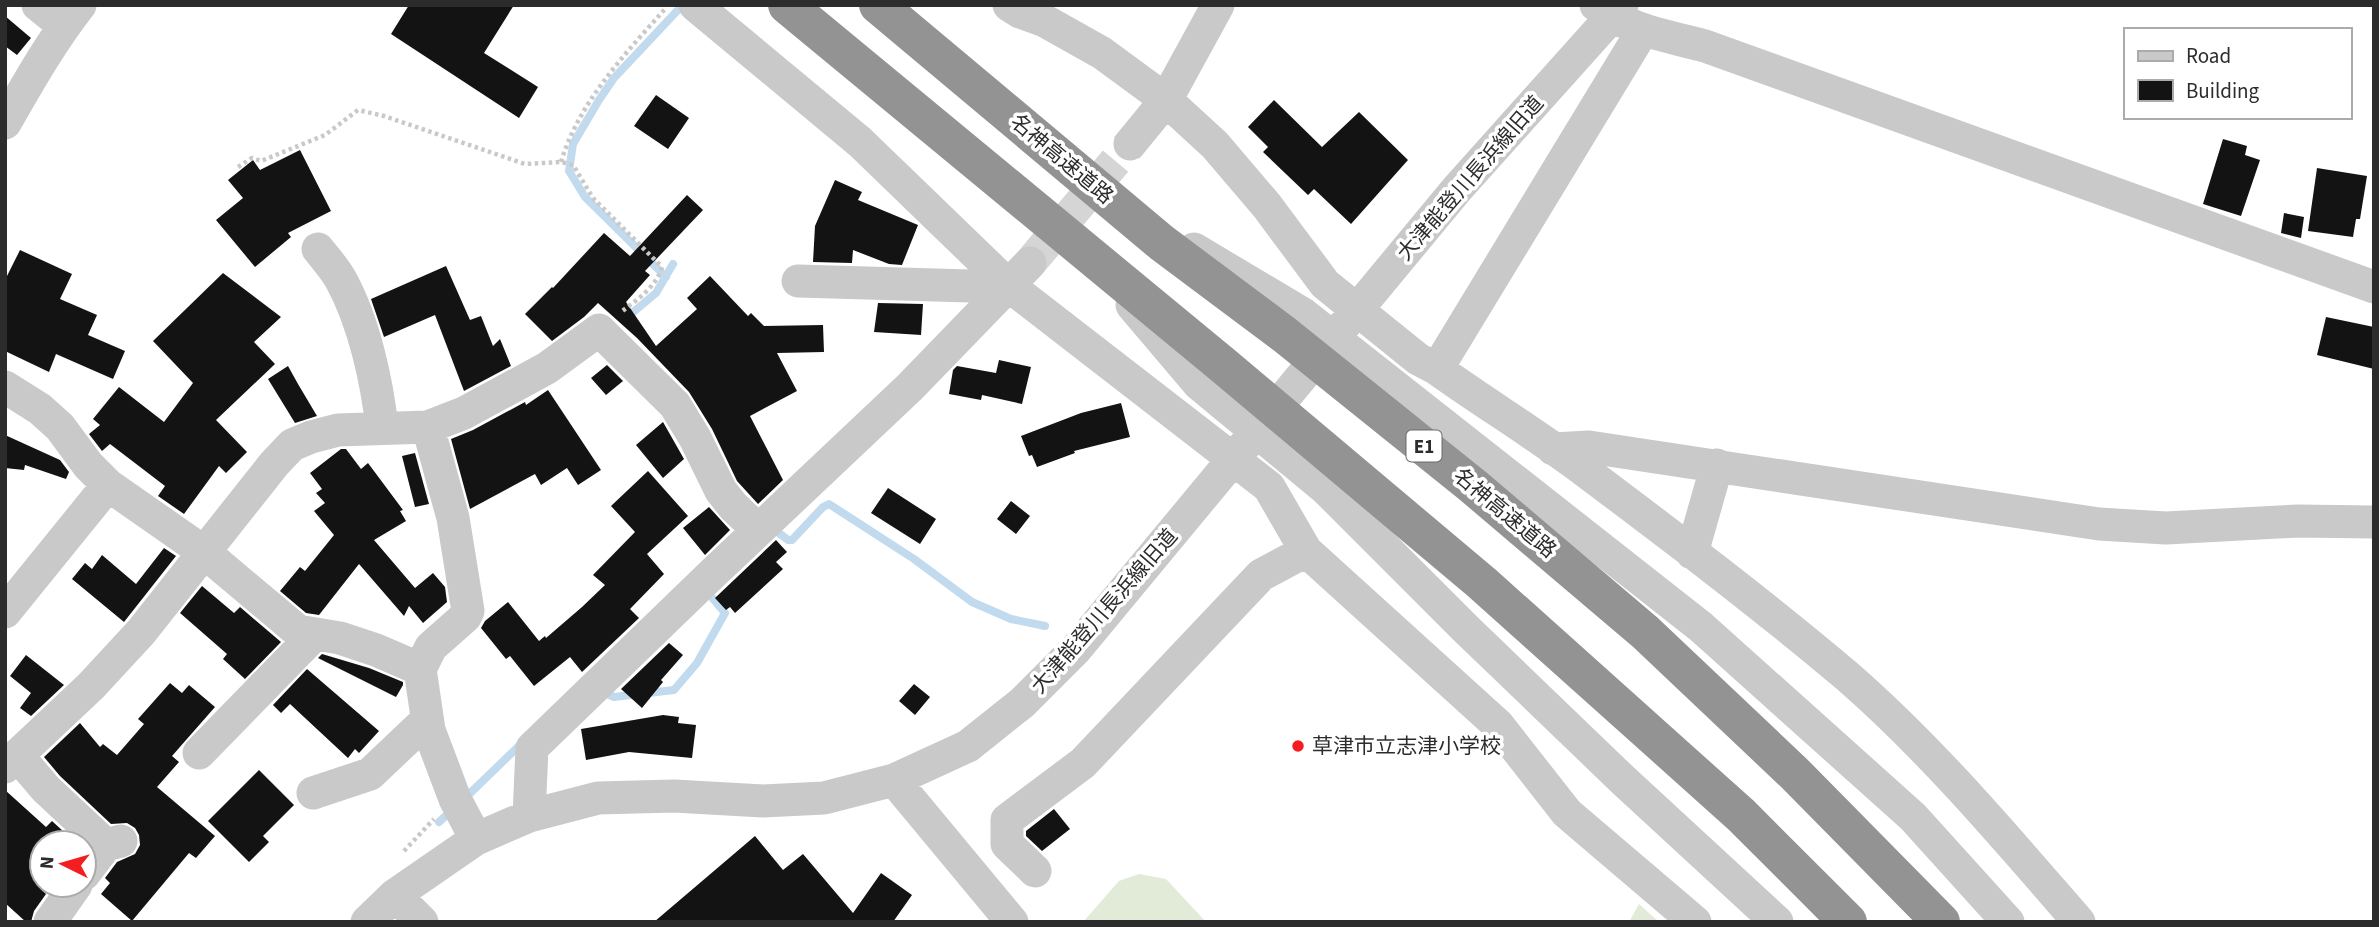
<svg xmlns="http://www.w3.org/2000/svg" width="2379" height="927" viewBox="0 0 2379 927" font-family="'Source Sans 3','Noto Sans JP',sans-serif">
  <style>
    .green { fill: #e1ebd7 }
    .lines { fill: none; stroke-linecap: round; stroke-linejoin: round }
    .stream { stroke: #c1daed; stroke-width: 8 }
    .building { fill: #131313 }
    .minor-tunnel { stroke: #d5d5d5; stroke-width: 33; stroke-dasharray: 33 17; stroke-linecap: butt }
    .path { stroke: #c9c9c9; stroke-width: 4.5; stroke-dasharray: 3.5 3.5; stroke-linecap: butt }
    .minor { stroke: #c9c9c9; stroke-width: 33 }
    .highway { stroke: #939393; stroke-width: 38 }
    .poi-dot { fill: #f41d20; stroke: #fff; stroke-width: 2.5 }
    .labels { text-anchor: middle; stroke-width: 7; stroke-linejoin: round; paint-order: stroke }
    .shield { fill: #fff; stroke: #6b6b6b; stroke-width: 2 }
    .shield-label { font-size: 19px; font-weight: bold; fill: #2c2c2c }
    .street-label { font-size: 21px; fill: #2c2c2c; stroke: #fff }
    .poi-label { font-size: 21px; fill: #2c2c2c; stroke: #fff; text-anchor: start }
  </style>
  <rect width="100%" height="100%" fill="#fff"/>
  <path class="green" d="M1139,874L1166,879L1206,922H1083L1119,881Z
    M1639,904L1659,922H1629Z"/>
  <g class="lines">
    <path class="stream" d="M666,277L585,197L569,171L573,144L599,100L614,78L677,11
      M625,319L656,293L673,264
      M773,532L775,530L788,540H792L823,507L829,504L914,559L972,602L1011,619L1045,626
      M603,692L614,697L674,690L697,663L725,613L709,594L713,590
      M463,800L522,743
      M439,822L451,811"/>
  </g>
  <path class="building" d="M409,5H514L484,53L538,87L519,118L391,34Z
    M5,16L31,38L17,55L5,46Z
    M656,95L689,118L668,149L634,126Z
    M1274,100L1322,147L1359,112L1408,160L1351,224L1314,189L1308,195L1263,152L1268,147L1248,127Z
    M2223,139L2247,146L2245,155L2260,160L2241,216L2203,204Z
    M300,150L331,211L288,233L291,237L255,267L216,220L243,198L228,180L253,160L260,170Z
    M2317,168L2367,176L2360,219H2356L2353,237L2308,231Z
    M835,180L862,192L858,200L918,225L902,265L889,264L853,250L852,263L813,262L815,226Z
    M687,195L703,210L645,271L650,275L626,302L656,346L697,309L687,298L710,276L748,316L751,313L764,326L823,325L824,352L777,353L797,391L750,416L783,480L758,504L737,481L712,429L689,392L637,338L598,303L584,317L552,341L525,314L552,287L553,288L604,233L630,256Z
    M2284,213L2304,217L2301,238L2281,233Z
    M20,250L72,274L60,299L97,315L88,335L125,351L113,379L56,354L49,372L5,351V280Z
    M446,266L470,320L481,316L493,346L500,339L511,366L464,391L435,315L384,337L371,299Z
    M223,273L281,317L254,342L275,364L216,420L247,452L226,473L219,466L184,514L158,496L165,486L110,444L102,451L89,434L100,425L93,419L119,387L164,422L193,383L153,341Z
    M878,303L923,304L921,335L874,332Z
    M2326,317L2374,327V369L2317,355Z
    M999,360L1031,367L1022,404L982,395L981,400L949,394L953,370L957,366L996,373Z
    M607,365L623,381L606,395L591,378Z
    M288,366L298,384L317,416L295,423L268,379Z
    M548,390L601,470L578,485L567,468L541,485L535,474L470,509L451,439L473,430L525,402L526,405Z
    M1121,403L1130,437L1074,451L1075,453L1037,467L1032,455L1029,456L1021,436L1081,413Z
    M663,422L684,459L663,478L636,445Z
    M5,435L60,460L69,472L66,479L25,465L24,470L5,468Z
    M341,449H346L361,469L368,463L403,510L400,511L406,521L374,540L415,588L433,573L445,587L447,602L423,623L409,606L404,616L359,564L319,615L306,613L280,591L300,567L305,571L334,535L314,511L325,503L316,493L322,489L310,473Z
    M415,453L429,504L415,507L402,456Z
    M648,471L688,516L647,554L664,574L630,609L639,618L582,672L570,657L534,686L510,656L506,659L481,628L485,621L508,602L539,641L545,636L546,638L582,607L605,585L593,575L635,532L611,506Z
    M888,488L936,519L920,544L871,513Z
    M1011,501L1030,516L1016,534L997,519Z
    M709,507L730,530L705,555L683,528Z
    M776,540L787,552L776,562L783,569L735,613L730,607L726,610L715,598Z
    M164,548L176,556L124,622L72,579L85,563L92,569L102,555L136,584Z
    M202,586L234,613L240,607L281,642L245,679L223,659L227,654L180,613Z
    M669,643L683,655L661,680L663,682L642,708L621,689Z
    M322,654L369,668L403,682V685L396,697L318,658Z
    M26,655L64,685L31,716L20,708L31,693L10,676Z
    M307,669L379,731L359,753L355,749L348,758L290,704L281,713L273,705Z
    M170,683L182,693L189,685L215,707L172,756L179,762L157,787L215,836L196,858L189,853L132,921L101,894L110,883L105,878L117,862L135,854L140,845L139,835L135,828L127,823L111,824L60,776L44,757L80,723L100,747L103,744L117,755L144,724L138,719Z
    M914,684L930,697L915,715L899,701Z
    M663,715L679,717L678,723L696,725L692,758L629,752L586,760L581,729Z
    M259,770L294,805L263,836L269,842L249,862L208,821Z
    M5,790L46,827L52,821L76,843H42V890L46,894L34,911L31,922H26L5,903Z
    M1054,809L1070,829L1042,851L1026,836V831Z
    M755,836L783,870L803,854L853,913L881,873L912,895L893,922H654Z"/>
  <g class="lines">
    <path class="minor-tunnel" d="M1030,263L1130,144"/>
    <path class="path" d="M561,162C579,102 625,54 665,9
      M238,167L252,158L261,161L325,135L358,110L384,116L525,164L561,162L573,165L593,198L662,267C657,286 637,300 621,312
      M404,851L434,819"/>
    <path class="minor" d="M38,5L64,26
      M695,5L860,142L1008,285L1269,487L1306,551L1498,725L1567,813L1695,922
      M1009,5L1020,12L1045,21L1102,53L1166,100L1215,145L1267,206L1325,284L1418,359L1437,369C1486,404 1537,435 1585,471C1673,537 1763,605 1847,676C1932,750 2005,837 2079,922
      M1596,5C1628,30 1667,36 1705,46L2374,287
      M5,123C28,83 51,42 80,5
      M1130,144L1166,100L1218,5
      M318,249C326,259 335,269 341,280C364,322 377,381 382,428
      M1194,249L1303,314L1701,627L1913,817L2008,922
      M798,281L970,286L1008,285
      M1132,305L1199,384L1326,489L1466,629L1623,780L1777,922
      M1437,369L1643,30
      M5,387L40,409L60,427L88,465L108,485L204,552L298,631L340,638L376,650L420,669L429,730L455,799L476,839
      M1553,449L1589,447L2099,524L2166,528L2298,521L2374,522
      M1692,553L1717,465
      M5,612L108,485
      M420,669L431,647L465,617L468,611L453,518L428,427
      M199,753L314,635
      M17,755L46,789L106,845
      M5,767L91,686L141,632L274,464L292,445L311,437L338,430L428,427L464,413L547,368L599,330L675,405L695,438L721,491L733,506L758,530
      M894,780L1012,922
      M313,793L370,774L427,720
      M529,816L532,748L711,575L910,387L1030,263
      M1035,871L1007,844V820L1083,763L1261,575L1306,551
      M84,874L106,845L121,841
      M395,895L422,922
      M50,922L76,885
      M367,922L395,895L476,839L529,816L598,798L674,796L763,801L824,798L894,780L968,746L1022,703L1076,649L1457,189L1622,5"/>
    <path class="highway" d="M787,5L1224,366L1482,583L1741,815L1848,922
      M878,5L1162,243L1285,335L1473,486L1645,632L1794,773L1941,922"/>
  </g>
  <circle class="poi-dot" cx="1298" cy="746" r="7"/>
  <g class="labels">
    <rect class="shield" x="1406.5" y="430.5" width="35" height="31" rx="5"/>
    <g class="shield-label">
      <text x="1424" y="453">E1</text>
    </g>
    <g class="street-label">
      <text transform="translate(1062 159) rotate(40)" y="7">名神高速道路</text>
      <text transform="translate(1470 178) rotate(-49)" y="7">大津能登川長浜線旧道</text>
      <text transform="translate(1505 513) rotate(40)" y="7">名神高速道路</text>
      <text transform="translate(1104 611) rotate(-49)" y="7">大津能登川長浜線旧道</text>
    </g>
    <g class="poi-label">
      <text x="1312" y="753">草津市立志津小学校</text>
    </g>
  </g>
  <rect width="2379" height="927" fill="none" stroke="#2c2c2c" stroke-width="14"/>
  <rect x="2124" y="28" width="228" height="91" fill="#ffffff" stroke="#ababab" stroke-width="2"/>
  <rect x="2138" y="51" width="35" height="10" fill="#c9c9c9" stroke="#ababab" stroke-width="2"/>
  <text x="2186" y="63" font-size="21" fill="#2c2c2c">Road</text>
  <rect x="2138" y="80" width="35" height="21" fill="#131313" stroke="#ababab" stroke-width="2"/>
  <text x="2186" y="98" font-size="21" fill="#2c2c2c">Building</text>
  <g transform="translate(63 864) rotate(275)"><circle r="33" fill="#ffffff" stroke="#ababab" stroke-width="2"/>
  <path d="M0-5L12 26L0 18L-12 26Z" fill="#f41d20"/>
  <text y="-10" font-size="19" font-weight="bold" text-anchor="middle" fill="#2c2c2c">N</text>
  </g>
</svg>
